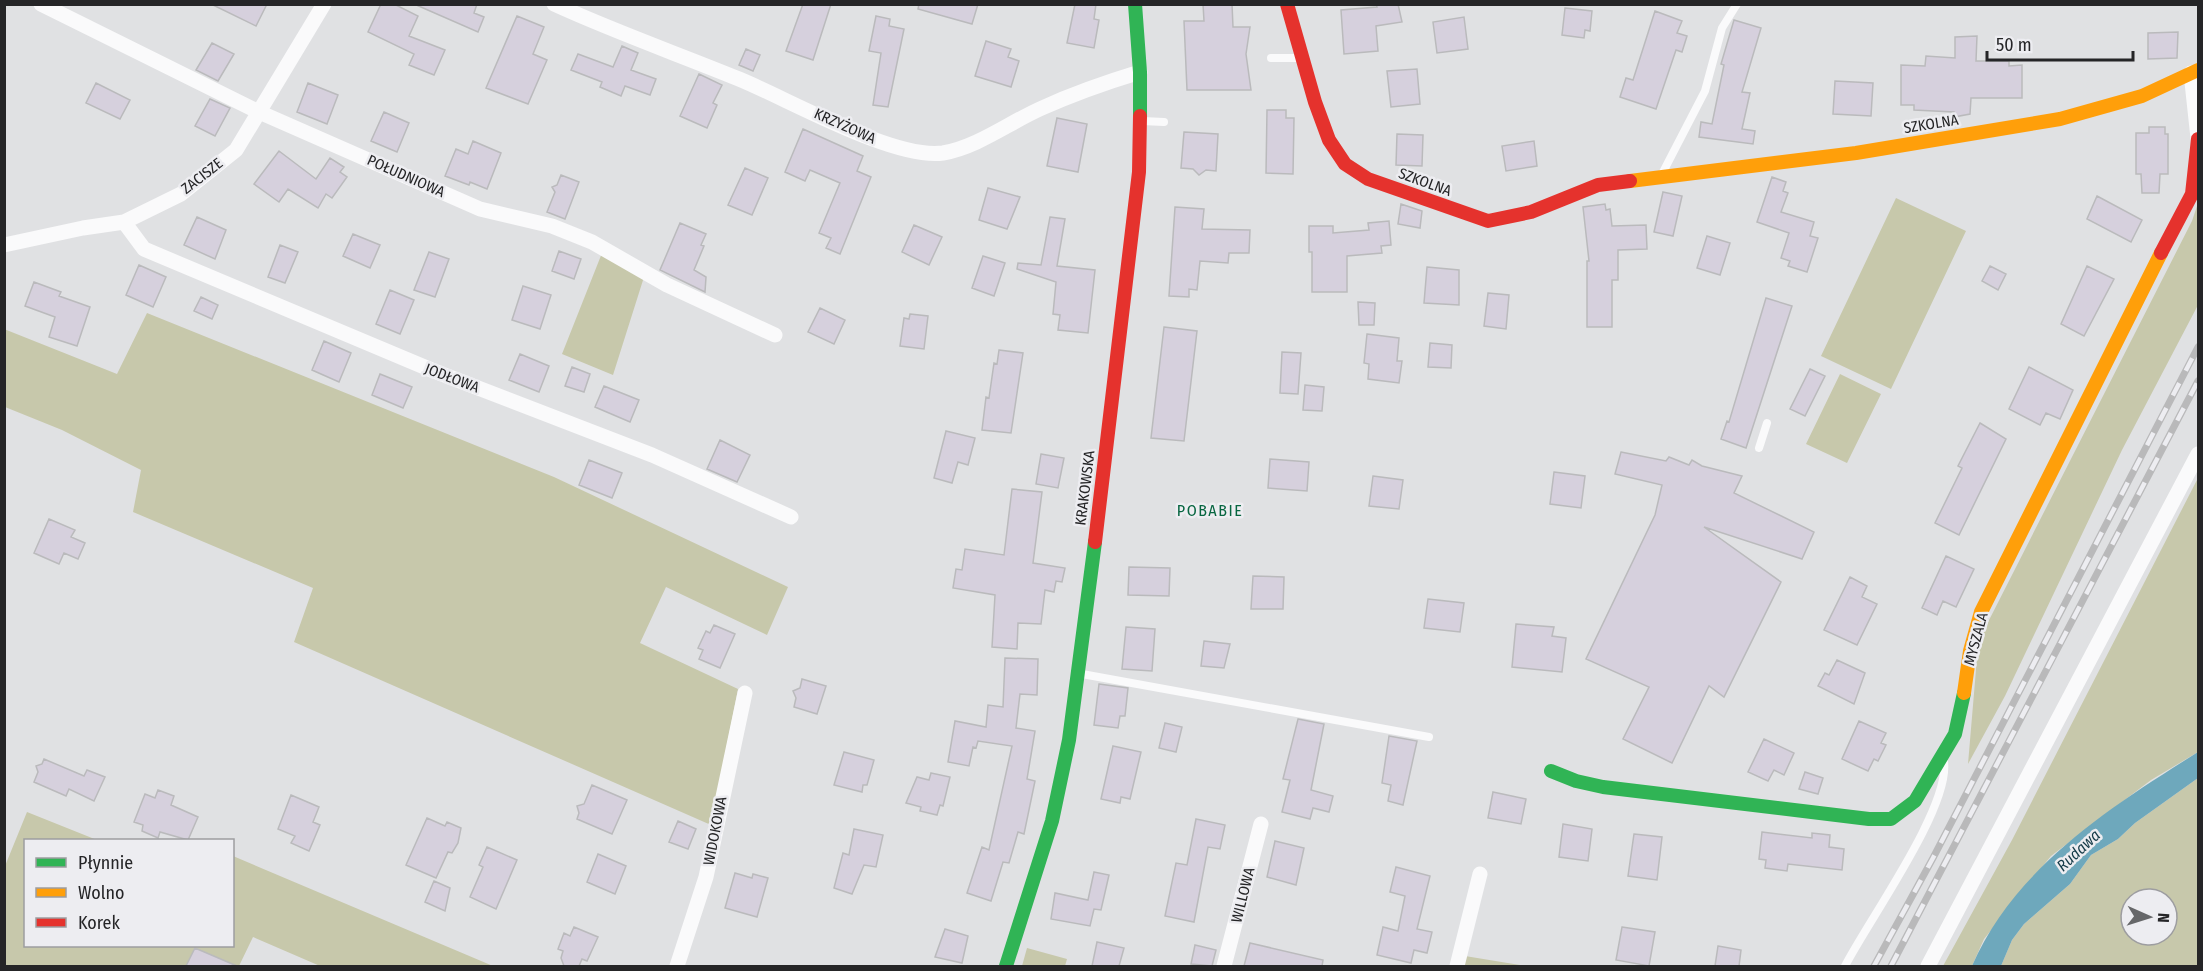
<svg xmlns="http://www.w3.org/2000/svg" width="2203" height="971" viewBox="0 0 2203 971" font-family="'Fira Sans Condensed',sans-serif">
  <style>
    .green { fill: #c7c8ab; fill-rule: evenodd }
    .water { fill: #6ea8bc }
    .building { fill: #d6d0dd; stroke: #bababc; stroke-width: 1.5 }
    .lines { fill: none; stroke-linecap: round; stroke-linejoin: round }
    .lane { stroke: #fafafb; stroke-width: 8 }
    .street { stroke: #fafafb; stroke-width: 15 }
    .fast { stroke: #30b455; stroke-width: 14 }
    .slow { stroke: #ff9f0a; stroke-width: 14 }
    .jam { stroke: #e5322d; stroke-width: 14 }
    .rail-casing { stroke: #b9b9ba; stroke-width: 7 }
    .rail { stroke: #ededf1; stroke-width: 4.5; stroke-dasharray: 14; stroke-linecap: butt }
    .labels { text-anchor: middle; stroke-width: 5; stroke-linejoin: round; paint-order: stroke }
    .street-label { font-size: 15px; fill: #252527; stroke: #ededf1 }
    .neighbourhood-label { font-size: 16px; letter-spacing: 1.5px; fill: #086641; stroke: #ededf1 }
    .water-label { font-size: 16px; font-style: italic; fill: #153b48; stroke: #ededf1 }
  </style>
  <rect width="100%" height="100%" fill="#e0e1e3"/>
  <path class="green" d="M1896,198L1966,231L1891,389L1821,356Z
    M2198,203V305L2122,450L2005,696L1968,764L1977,658L1984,630L2192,221Z
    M602,253L644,277L613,375L562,354Z
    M147,313L554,477L788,587L767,635L666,587L640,643L738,689L711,825L294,642L313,588L133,512L141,470L62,430L5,407L4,329L117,374Z
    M1840,374L1881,394L1847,463L1806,444Z
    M2198,478V752L2151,780L2051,856L1984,939L1972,966H1943L2012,840Z
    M2198,778V966H2001L2012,940L2024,924L2070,884L2091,855L2118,839L2135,823ZM2131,899H2167V935H2131Z
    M27,812L97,840H26V946H232L233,856L493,966H320L253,937L239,966H5V866Z
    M1027,948L1067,959L1065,966H1022Z
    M1465,956L1526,966H1462Z"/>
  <path class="water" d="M2198,752V778L2135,823L2118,839L2091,855L2070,884L2024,924L2012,940L2001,966H1972C2015,867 2111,807 2198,752Z"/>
  <path class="building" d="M211,4H267L256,26Z
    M381,4H394L418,16L409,36L445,50L434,75L409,65L414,54L368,32Z
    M414,4H477L474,13L484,17L478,32Z
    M803,4H831L813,60L786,51Z
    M919,4H978L972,24L918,9Z
    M1075,4H1096L1094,19L1099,20L1094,48L1067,43Z
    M1203,4H1232L1233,27H1250L1246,54L1251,90H1187L1184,21H1204Z
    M1376,4H1398L1402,22L1376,26L1378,51L1344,54L1341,10L1377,7Z
    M1565,8L1592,11L1590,31L1585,30L1584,38L1562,35Z
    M1655,11L1682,21L1677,33L1687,36L1682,52L1676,50L1656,109L1620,97L1626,78L1633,80Z
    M517,16L544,27L533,54L547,60L528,104L486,88Z
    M876,16L890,19L889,26L904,29L888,107L873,105L881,53L869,51Z
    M1464,17L1468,49L1437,53L1433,22Z
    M1734,20L1761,28L1742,92L1750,93L1742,129L1755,131L1753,144L1699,137L1701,122L1712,124L1724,65L1721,64Z
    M2178,32L2177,58L2148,59V33Z
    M1977,36L1976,61H2009V66L2022,65V98H1971L1970,114L1954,117V112L1914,110V105H1901V65L1925,66L1926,56L1955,58V37Z
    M986,41L1011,49L1008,57L1019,61L1011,87L975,76Z
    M212,43L234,54L218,81L196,70Z
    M622,46L638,53L631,70L656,79L650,95L625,86L621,96L600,87L602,82L571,70L578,54L613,67Z
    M746,49L760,55L753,71L739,65Z
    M1417,69L1420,104L1391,107L1387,71Z
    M699,74L722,85L713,103L717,105L707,128L680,116Z
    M1835,81L1873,83L1871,116L1833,114Z
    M96,83L130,100L120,119L86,103Z
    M308,83L338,95L327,124L297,112Z
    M210,99L230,108L215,136L195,126Z
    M1267,110H1286V118H1294L1293,174L1266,173Z
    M384,112L409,123L397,152L371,141Z
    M1057,118L1087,124L1078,172L1047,166Z
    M2149,127H2165V134H2168V174H2160L2159,193H2142L2141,174H2136V133H2149Z
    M803,129L863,156L857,171L871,177L840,254L826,248L831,238L819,233L840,183L810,170L805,181L785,172Z
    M1184,132L1218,134L1216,171L1206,170L1199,175L1193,169L1181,168Z
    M1397,134L1423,135L1422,166L1396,165Z
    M473,141L501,153L487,189L470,182L469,185L445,176L456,149L468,154Z
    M1534,141L1537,166L1506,171L1502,146Z
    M279,151L316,179L330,158L344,167L340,172L347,177L332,198L326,194L318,208L288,189L279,202L254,184Z
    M745,168L768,178L752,215L728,205Z
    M561,175L579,182L565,219L547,212L555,192L552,187L557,185Z
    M1772,177L1786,182L1783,191L1788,193L1781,212L1814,222L1810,236L1818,238L1807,272L1788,266L1790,261L1781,258L1789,233L1757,222Z
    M988,188L1020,197L1007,229L979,220Z
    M1663,192L1682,196L1673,236L1654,232Z
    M2097,196L2142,220L2131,242L2087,219Z
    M1401,204L1422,211L1420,228L1398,224Z
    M1605,204L1606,210L1610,209L1612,226L1646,225L1647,249L1618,250V280H1612V327H1587V261H1589L1583,207Z
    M1175,207L1204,209L1202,229L1250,230L1249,253H1229L1228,263L1200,261L1197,290L1189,289V297L1169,296Z
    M197,217L226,230L215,259L184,245Z
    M1050,217L1065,219L1057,266L1095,270L1088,333L1058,330L1060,315L1053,314L1056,282L1017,269L1018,263L1041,265Z
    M1389,221L1391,245L1381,246L1382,253L1347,256V292H1312V252H1309V226H1333V233L1369,230L1368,223Z
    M680,223L706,234L701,245L704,246L694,270L706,277L705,292L660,270Z
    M914,225L942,237L929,265L902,252Z
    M353,234L380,245L370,268L343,256Z
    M1707,236L1730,243L1720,275L1697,268Z
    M280,245L298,252L285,283L268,277Z
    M559,251L581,259L574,279L552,271Z
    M429,252L449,259L435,297L414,290Z
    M983,256L1005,263L994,296L972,288Z
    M139,265L166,277L153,307L126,295Z
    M1990,266L2006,274L1998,290L1982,281Z
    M2087,266L2114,279L2084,336L2061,324Z
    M1427,267L1459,270V305L1424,303Z
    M34,282L61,292L59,296L90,307L77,346L49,337L55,317L25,306Z
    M523,286L551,295L540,329L512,320Z
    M390,290L414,300L400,334L376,324Z
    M1488,293L1509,295L1506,329L1484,326Z
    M201,297L218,305L212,319L194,311Z
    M1766,298L1792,306L1746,448L1721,439L1727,421L1729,422Z
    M1358,302L1375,303L1374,325H1359Z
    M820,308L845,320L834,344L808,332Z
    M910,314L928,316L924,349L900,346L904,318L909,319Z
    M1164,327L1197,331L1184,441L1151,438Z
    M1367,334L1399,338L1397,361H1402L1399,383L1368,379L1369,364L1364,363Z
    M324,341L351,353L339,382L312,370Z
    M1430,343L1452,345L1451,368L1428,367Z
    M999,350L1023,353L1011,433L982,430L986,397L989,398L994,363L997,364Z
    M1282,352L1301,353L1298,394L1280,393Z
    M520,354L549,366L539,392L509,380Z
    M572,367L590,374L584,392L565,386Z
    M2029,367L2073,390L2060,419L2046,413L2040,425L2009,409Z
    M1810,369L1825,376L1805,416L1790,409Z
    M380,374L412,387L403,408L372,395Z
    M1305,385L1324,387L1322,411L1303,410Z
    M604,386L639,400L630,422L595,407Z
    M1980,423L2006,439L1959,535L1935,523L1962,468L1958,466Z
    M946,431L975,438L968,465L958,462L952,483L934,478Z
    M720,440L750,455L737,482L707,469Z
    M1621,452L1666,461L1669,457L1689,465L1692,460L1702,466L1742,476L1734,493L1814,532L1802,559L1704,527L1781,582L1724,697L1709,686L1672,763L1623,739L1649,687L1586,659L1655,515L1662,485L1615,474Z
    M1041,454L1064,458L1058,488L1036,484Z
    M1270,459L1309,462L1307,491L1268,488Z
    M589,460L622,473L612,498L579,485Z
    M1554,472L1585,476L1581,508L1550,504Z
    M1373,476L1403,480L1399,509L1369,506Z
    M1012,489L1042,492L1033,563L1065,568L1062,582L1056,581L1054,592L1045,590L1041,624L1018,623L1017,649L992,647L995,595L953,588L956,569L962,570L965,549L1004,555Z
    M49,519L75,530L71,537L85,543L78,559L64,553L59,564L34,553Z
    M1946,556L1974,569L1956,607L1943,601L1937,615L1922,608Z
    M1129,567L1170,568L1169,596L1128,595Z
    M1253,576L1284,577L1283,609H1251Z
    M1850,577L1867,586L1862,597L1877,604L1857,645L1824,630Z
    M1428,599L1464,603L1460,632L1424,628Z
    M1516,624L1554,627L1552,636L1566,638L1562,672L1512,667Z
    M714,625L735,634L720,668L699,659L703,650L698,648L706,631L710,633Z
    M1126,627L1155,629L1152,671L1122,669Z
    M1204,641L1230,644L1224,668L1201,666Z
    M1005,658L1038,659L1037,695L1020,694L1016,728L1035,731L1027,779L1035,781L1024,834L1018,832L1009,863L1003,862L991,901L967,893L982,847L989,850L1012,746L978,741L976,748L973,747L969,766L948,762L955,721L986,727L988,705L1003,707Z
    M1837,660L1865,673L1854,704L1818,686L1825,673L1829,675Z
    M802,679L826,686L817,714L794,707L796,698L793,691L800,688Z
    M1099,684L1128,688L1125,716H1120L1118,728L1094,725Z
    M1298,719L1324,724L1311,790L1333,796L1329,812L1313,808L1310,819L1282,812L1290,780L1283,779Z
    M1859,721L1886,733L1881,743L1886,745L1878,761L1874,759L1868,771L1842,759Z
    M1165,723L1182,727L1176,752L1159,748Z
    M1389,736L1417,741L1403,805L1388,801L1391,785L1382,783Z
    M1764,739L1794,753L1784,775L1774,770L1768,781L1748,772Z
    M1113,746L1141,752L1130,799L1121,797L1120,803L1101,799Z
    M844,752L874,760L867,785H863L862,792L834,785Z
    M44,759L84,776L87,770L105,777L94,801L69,789L66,796L34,782L38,772L36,766L42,764Z
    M1805,772L1823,778L1818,794L1799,789Z
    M931,773L950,777L943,806L940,805L937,815L920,811L921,807L906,803L917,777L929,780Z
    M592,785L627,800L612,834L577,819L579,813L577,806L584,804Z
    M158,790L174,796L171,805L198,817L188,840L160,832L158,838L142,831L143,825L134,822L145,794L155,798Z
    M1493,792L1526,799L1521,824L1488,818Z
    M291,795L319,807L313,822L320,825L309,851L291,843L295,836L278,829Z
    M427,818L445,826L447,822L461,828L458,843L452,853L448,852L436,878L406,865Z
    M1196,819L1225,825L1220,849L1208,847L1194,922L1165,916L1176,863L1187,865Z
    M678,821L696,829L688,849L669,842Z
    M1563,824L1592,829L1588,861L1559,857Z
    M854,829L883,835L876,867L864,865L852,894L834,888L843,853L849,855Z
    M1762,832L1812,838V833L1830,835L1829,847L1844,849L1842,870L1788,864L1787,871L1765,868L1766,860L1759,859Z
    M1634,834L1662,837L1657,880L1628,876Z
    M1275,841L1304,848L1296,885L1267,877Z
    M487,847L517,860L496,909L470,897L483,867L479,865Z
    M598,854L626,866L615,894L587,882Z
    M1396,867L1430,876L1417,929L1432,932L1427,953L1414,950L1411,963L1377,955L1383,927L1398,931L1405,896L1390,892Z
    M1094,872L1109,875L1101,910L1094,909L1090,926L1051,919L1055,893L1088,900Z
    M735,873L752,878L753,874L768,878L757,917L725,908Z
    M434,881L450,888L445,911L425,902Z
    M574,927L598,937L587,961L582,959L579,966H564L561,958L563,951L558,949L564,933L570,936Z
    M1622,927L1655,932L1649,966L1616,960Z
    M945,929L968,936L962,963L935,957Z
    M1097,942L1124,948L1119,966H1092Z
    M1250,943L1323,960L1322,966H1244Z
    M1195,945L1216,950L1212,966L1191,964Z
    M1718,946L1741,950L1739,966H1715Z
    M195,948L237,966H186Z"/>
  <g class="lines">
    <path class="lane" d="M1271,58H1302
      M1142,121L1164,122
      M1662,174L1705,91L1722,28L1737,4
      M1759,448L1767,423
      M1082,674L1429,737
      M1845,966C1868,921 1950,808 1944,762"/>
    <path class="street" d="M41,4L259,112L480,209L552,226L592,242L667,285L775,335
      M554,4C615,32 678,54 739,79C788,99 894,160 943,153C978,147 1010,122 1042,108C1073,94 1107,82 1140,72
      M2191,73L2198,138
      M124,222L144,249L434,371L652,455L791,517
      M4,245L83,228L124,222L181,194L236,150L324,4
      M677,966L706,877L745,693
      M1224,966L1261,824
      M1457,966L1480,874
      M1928,966L2198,454"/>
    <path class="fast" d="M1135,4L1140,72V116
      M1551,771L1576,781L1603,787L1869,819H1891L1915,801L1955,734L1964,693
      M1006,966L1052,821L1069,740L1095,542"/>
    <path class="slow" d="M1630,181L1856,153L2060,119L2142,96L2198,70
      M1964,693L1970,651L1981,612L2161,253"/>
    <path class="jam" d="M1287,4L1315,102L1329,140L1345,164L1368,179L1488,221L1531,212L1598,185L1630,181
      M2161,253L2192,194L2198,139
      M1095,542L1139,172L1140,116"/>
    <defs>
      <path id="rail" d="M1874,966L1933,858L2198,347
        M1891,966L2198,381"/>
    </defs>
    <use href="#rail" class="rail-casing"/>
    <use href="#rail" class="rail"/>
  </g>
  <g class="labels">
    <g class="street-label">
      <text transform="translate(1931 124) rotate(-9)" y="5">SZKOLNA</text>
      <text transform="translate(845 126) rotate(24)" y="5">KRZYŻOWA</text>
      <text transform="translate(202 176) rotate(-38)" y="5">ZACISZE</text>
      <text transform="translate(406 176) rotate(24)" y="5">POŁUDNIOWA</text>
      <text transform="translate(1425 182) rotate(20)" y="5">SZKOLNA</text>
      <text transform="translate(452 378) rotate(21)" y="5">JODŁOWA</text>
      <text transform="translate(1085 488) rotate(-83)" y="5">KRAKOWSKA</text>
      <text transform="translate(1976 639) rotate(-75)" y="5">MYSZALA</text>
      <text transform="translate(715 831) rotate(-79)" y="5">WIDOKOWA</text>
      <text transform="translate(1243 895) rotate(-76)" y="5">WILLOWA</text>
    </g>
    <g class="neighbourhood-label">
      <text x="1210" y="516">POBABIE</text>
    </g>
    <g class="water-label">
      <text transform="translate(2078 850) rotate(-43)" y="6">Rudawa</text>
    </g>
  </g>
  <rect width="2203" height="971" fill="none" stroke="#252527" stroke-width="12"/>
  <rect x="24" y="839" width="210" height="108" fill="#ededf1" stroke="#9d9da0" stroke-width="1.5"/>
  <rect x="36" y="858" width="30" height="9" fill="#30b455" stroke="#9d9da0" stroke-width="1.5"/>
  <text x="78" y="869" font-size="18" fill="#252527">Płynnie</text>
  <rect x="36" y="888" width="30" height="9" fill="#ff9f0a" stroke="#9d9da0" stroke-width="1.5"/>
  <text x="78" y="899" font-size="18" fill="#252527">Wolno</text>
  <rect x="36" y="918" width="30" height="9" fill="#e5322d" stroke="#9d9da0" stroke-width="1.5"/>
  <text x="78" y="929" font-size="18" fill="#252527">Korek</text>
  <g transform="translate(2149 917) rotate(93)"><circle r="28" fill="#ededf1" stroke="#9d9da0" stroke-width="1.5"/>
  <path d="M0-4.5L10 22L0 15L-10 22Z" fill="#666769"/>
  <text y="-9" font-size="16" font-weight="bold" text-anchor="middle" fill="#252527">N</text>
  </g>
  <path d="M1987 51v9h146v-9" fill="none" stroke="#252527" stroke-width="3"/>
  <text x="1996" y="51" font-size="18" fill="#252527" stroke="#ededf1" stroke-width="4.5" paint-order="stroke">50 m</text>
</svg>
